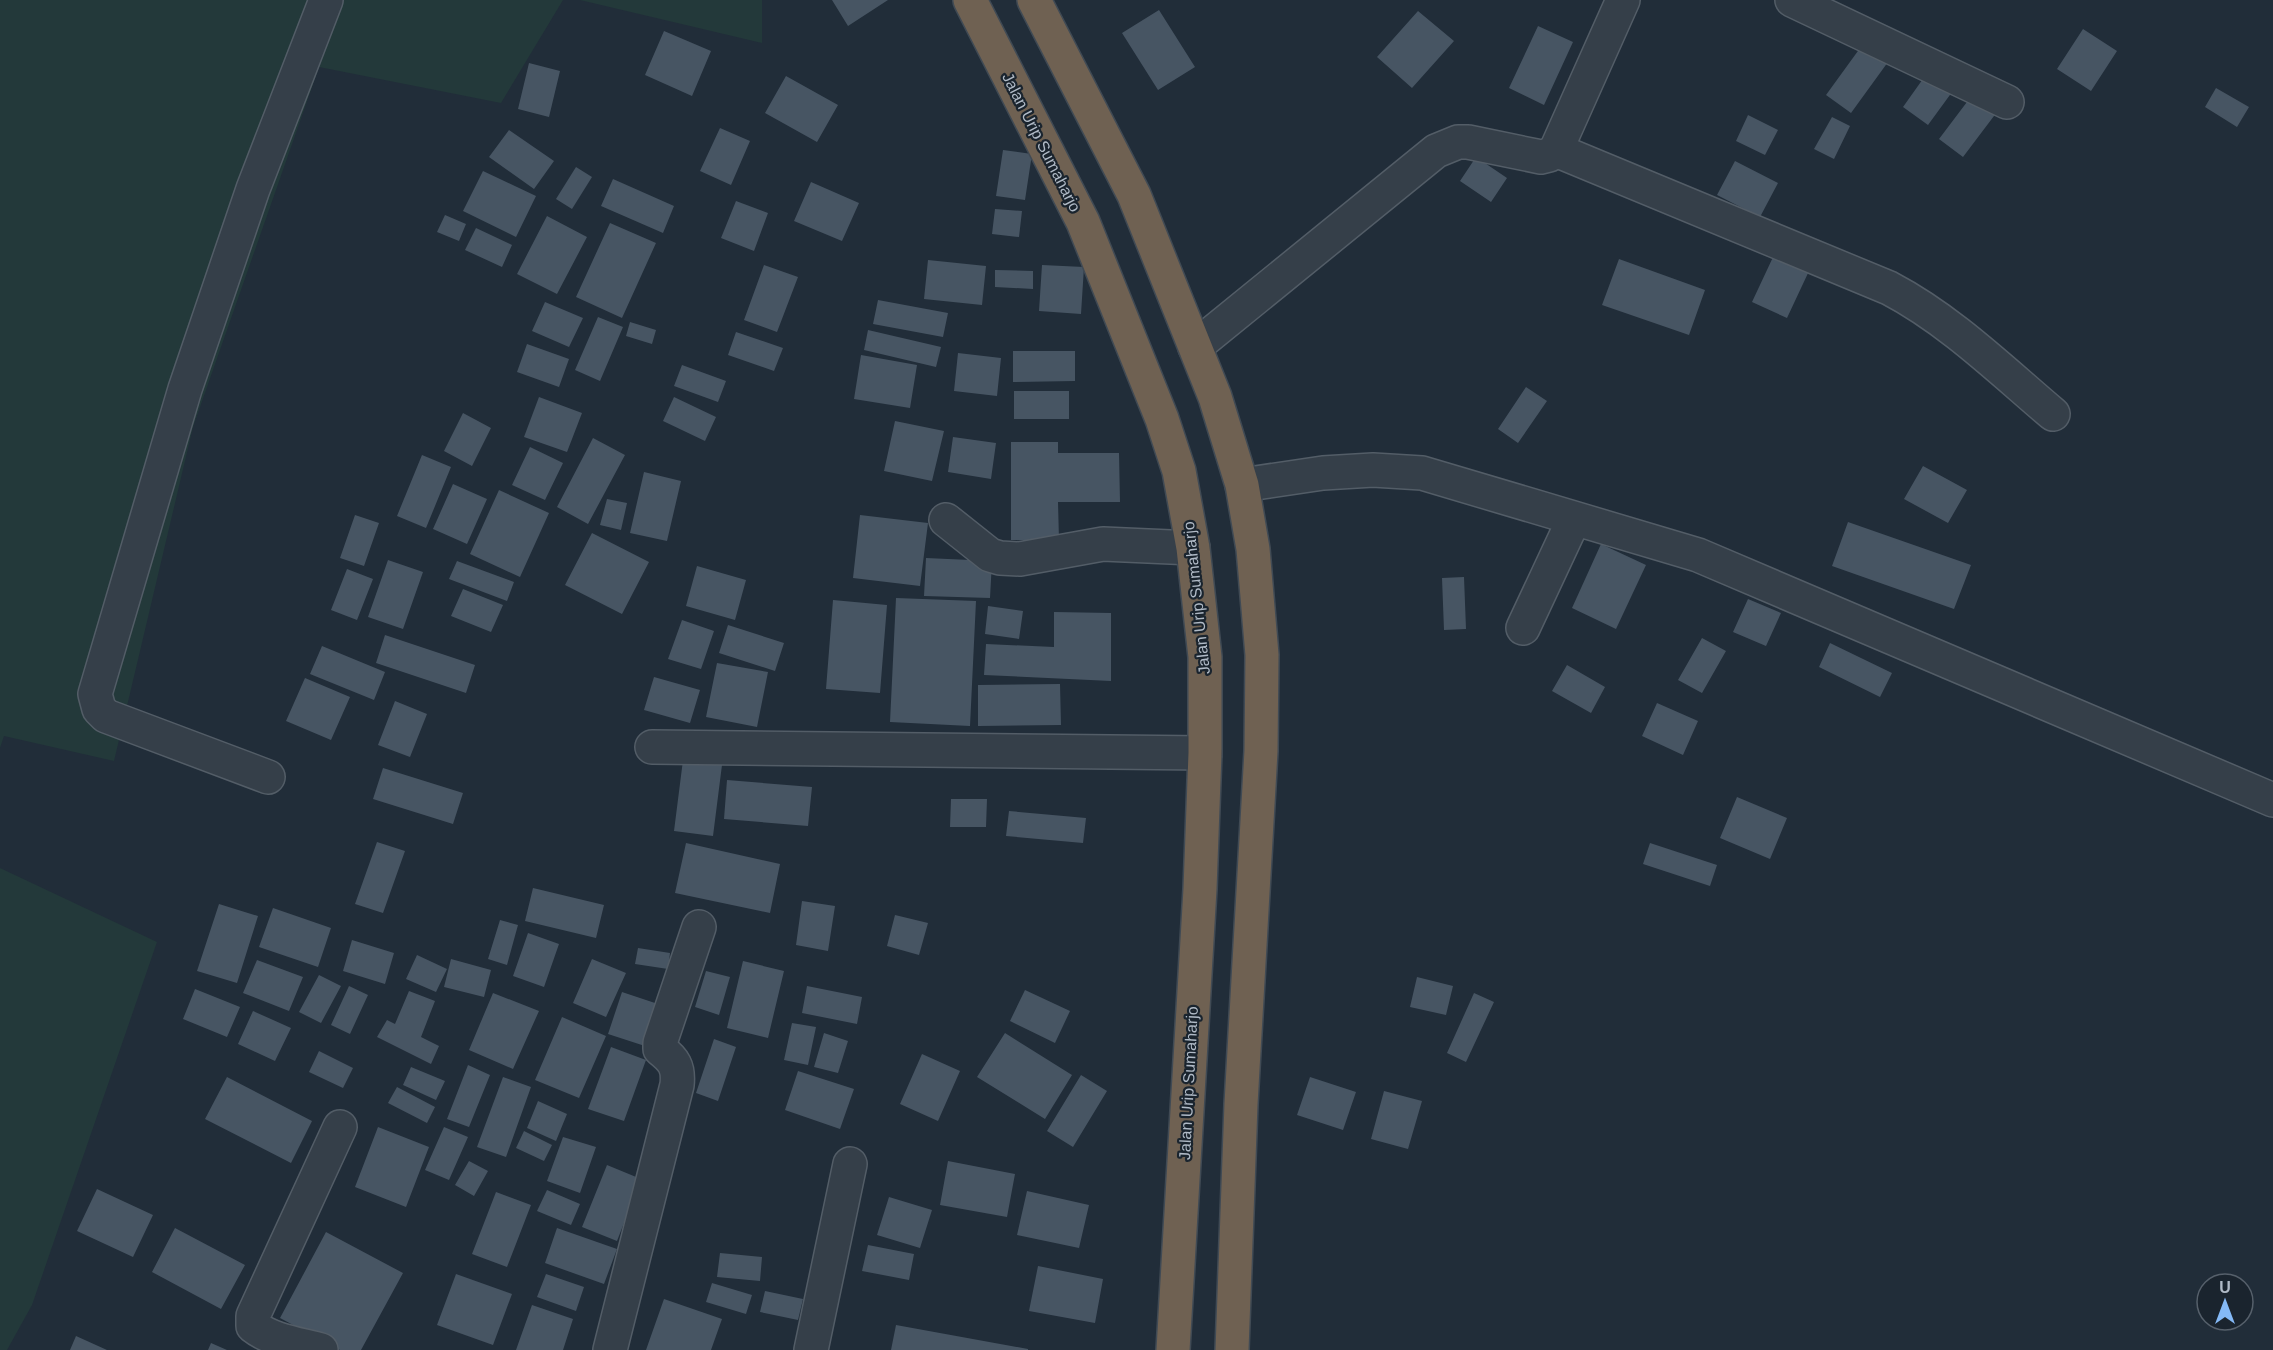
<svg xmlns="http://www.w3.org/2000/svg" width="2273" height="1350" viewBox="0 0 2273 1350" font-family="Arial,sans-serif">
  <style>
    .green { fill: #23393a }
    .building { fill: #475563 }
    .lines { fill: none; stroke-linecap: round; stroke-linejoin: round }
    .minor-casing { stroke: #535d67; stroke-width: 36 }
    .highway-casing { stroke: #404a54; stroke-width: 36 }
    .minor { stroke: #353f49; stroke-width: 33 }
    .highway { stroke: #6f6152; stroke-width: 33 }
    .labels { text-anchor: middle; stroke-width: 4.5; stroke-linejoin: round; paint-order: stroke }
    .street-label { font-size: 16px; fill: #b0bac6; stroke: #1a242e }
  </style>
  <rect width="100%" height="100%" fill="#212d39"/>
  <path class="green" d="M0,0H563L501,103L319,67L193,427L114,761L4,736L0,748Z
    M580,0H762V43Z
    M0,868L157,942L32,1305L7,1350H0Z"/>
  <path class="building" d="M832,0H888L848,26Z
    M1159,10L1195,67L1158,90L1122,33Z
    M1418,11L1454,41L1412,88L1377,57Z
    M1538,26L1573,42L1544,105L1509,88Z
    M2083,29L2117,51L2091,91L2057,69Z
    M664,31L711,51L692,96L645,75Z
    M1863,44L1888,62L1851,113L1826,95Z
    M529,63L560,71L549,117L518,109Z
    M1930,69L1955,88L1928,125L1903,107Z
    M786,76L838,105L817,142L765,113Z
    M2216,88L2249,107L2237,127L2205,107Z
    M1973,94L1997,112L1963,157L1939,139Z
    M1748,115L1778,130L1765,155L1736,141Z
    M1832,117L1850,126L1834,159L1814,149Z
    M720,128L750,141L731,185L700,171Z
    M509,130L554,161L534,189L489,157Z
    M1003,150L1032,154L1025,200L996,196Z
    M1476,157L1507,178L1491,202L1460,181Z
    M1735,161L1778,183L1760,217L1717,195Z
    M576,167L592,177L572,209L556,199Z
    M483,171L536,196L516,237L463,211Z
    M613,179L674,206L663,233L601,206Z
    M811,182L859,203L842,241L794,221Z
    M736,201L768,213L754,251L721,238Z
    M995,209L1022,211L1019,237L992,234Z
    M445,215L466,224L459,241L437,232Z
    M547,216L587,237L557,294L517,274Z
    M610,223L656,243L622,318L576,297Z
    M476,228L512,245L502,267L465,250Z
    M1774,255L1809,271L1787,318L1752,302Z
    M1619,259L1705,290L1689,335L1602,305Z
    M928,260L986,266L982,305L924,299Z
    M764,265L798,277L777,332L744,320Z
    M1042,265L1084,267L1081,314L1039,311Z
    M995,270L1033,271V289L995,287Z
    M878,300L948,313L943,337L873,324Z
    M545,302L583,318L569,347L532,331Z
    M598,317L623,327L600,381L575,370Z
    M630,322L656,330L652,344L626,336Z
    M868,330L941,347L936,367L864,350Z
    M736,332L783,348L774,371L728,355Z
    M527,344L569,359L559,387L517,372Z
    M1013,351H1075V381L1013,382Z
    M958,353L1001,358L997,396L954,391Z
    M861,355L917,365L910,408L854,399Z
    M682,365L726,381L718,402L674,386Z
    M1526,387L1547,401L1518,443L1498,429Z
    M1014,391H1069V419H1014Z
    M539,397L582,413L567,452L524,437Z
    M674,397L716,417L705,441L663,421Z
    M463,413L491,428L472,466L444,451Z
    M895,421L944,431L932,481L884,471Z
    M953,437L996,443L991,479L948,472Z
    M593,438L625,455L588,524L557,507Z
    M1011,442H1058V453H1119L1120,502H1058L1059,540H1011Z
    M530,447L563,463L545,500L512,485Z
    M422,455L451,467L426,528L397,516Z
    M1923,466L1967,490L1948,523L1904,499Z
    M644,472L681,481L667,541L630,533Z
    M453,484L487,499L467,544L433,529Z
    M499,490L549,513L520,577L470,554Z
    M607,499L627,503L621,530L600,525Z
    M355,515L379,523L364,566L340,558Z
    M860,515L928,523L920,586L853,578Z
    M1848,522L1971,565L1954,609L1832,566Z
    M592,533L649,562L622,614L565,585Z
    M1601,544L1646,565L1616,629L1572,608Z
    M926,558L992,561L990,598L924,596Z
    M388,560L423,572L403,629L368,617Z
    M457,561L514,582L507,601L449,579Z
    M697,566L746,580L735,620L686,606Z
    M347,569L373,579L357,620L331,610Z
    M1464,577L1466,629L1444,630L1442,578Z
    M463,589L503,605L491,632L451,616Z
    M896,598L976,601L970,726L890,722Z
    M1748,599L1781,613L1766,646L1733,632Z
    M833,600L887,605L880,693L826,689Z
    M988,606L1023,611L1019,639L985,634Z
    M1054,612L1111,613V681L984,675L986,644L1054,647Z
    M682,620L714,631L701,669L668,659Z
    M728,625L784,643L775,671L719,653Z
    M385,635L475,665L466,693L376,663Z
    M1702,638L1726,651L1702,693L1678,680Z
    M1830,643L1892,673L1880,697L1819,667Z
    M322,646L385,672L374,700L310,674Z
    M717,663L768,672L757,727L706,717Z
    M1567,665L1605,687L1591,713L1552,691Z
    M654,677L700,690L690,723L644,710Z
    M305,678L350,697L331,740L286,721Z
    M1060,684L1061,725L978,726V685Z
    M395,701L427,714L410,757L378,745Z
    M1657,703L1698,721L1683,755L1642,736Z
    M683,760L722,765L713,836L674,831Z
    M383,768L463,793L453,824L373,799Z
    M727,780L812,787L808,826L724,819Z
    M1737,797L1787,818L1770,859L1720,838Z
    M951,799H987L986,827H950Z
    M1009,811L1086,818L1083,843L1006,836Z
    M377,842L405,851L383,913L355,904Z
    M686,843L780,864L770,913L675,893Z
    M1650,843L1717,865L1710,886L1643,864Z
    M533,888L604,905L596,938L525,921Z
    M802,901L835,906L828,951L796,945Z
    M219,904L258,916L237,983L197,971Z
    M273,908L331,928L318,967L259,947Z
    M895,915L928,923L919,955L887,946Z
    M500,920L518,925L507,965L488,959Z
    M528,933L559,944L544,987L513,976Z
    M352,940L394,953L385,984L343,971Z
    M638,948L670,953L668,969L635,964Z
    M417,955L447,969L436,992L406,979Z
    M451,959L491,970L484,997L444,987Z
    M592,959L626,973L606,1017L573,1003Z
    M257,960L303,977L289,1011L243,993Z
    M743,961L784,971L768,1038L727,1028Z
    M706,971L730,977L719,1015L695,1007Z
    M319,975L341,986L321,1023L299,1012Z
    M1417,977L1453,986L1446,1015L1410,1007Z
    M349,986L368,995L350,1034L331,1025Z
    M807,986L862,997L857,1024L802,1013Z
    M195,989L240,1007L227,1037L183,1019Z
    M1025,990L1070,1011L1055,1043L1010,1021Z
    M409,991L435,1001L421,1037L439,1046L431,1064L377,1037L387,1020L395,1024Z
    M622,992L661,1005L648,1047L608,1034Z
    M493,993L539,1011L513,1069L469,1050Z
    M1474,993L1494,1002L1466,1062L1447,1053Z
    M253,1011L291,1028L275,1061L238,1044Z
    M562,1017L606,1036L579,1098L535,1080Z
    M792,1023L816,1027L808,1065L784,1060Z
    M824,1033L848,1041L838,1073L814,1067Z
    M1005,1033L1072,1075L1045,1119L977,1077Z
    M714,1039L736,1047L718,1101L696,1093Z
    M611,1047L646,1060L624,1121L588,1109Z
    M319,1051L353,1068L343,1088L309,1072Z
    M922,1054L960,1071L938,1121L900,1104Z
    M468,1065L490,1075L469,1127L447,1119Z
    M411,1067L445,1081L436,1100L403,1085Z
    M798,1071L854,1089L840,1129L785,1110Z
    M1081,1075L1107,1091L1073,1147L1047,1131Z
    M227,1077L312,1121L291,1163L205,1119Z
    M503,1077L531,1087L506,1157L477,1147Z
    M1310,1077L1356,1092L1343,1130L1297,1115Z
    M397,1087L435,1107L427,1123L388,1103Z
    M1384,1091L1422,1101L1408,1149L1371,1139Z
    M538,1101L567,1114L556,1141L527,1128Z
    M378,1127L429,1147L406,1207L355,1187Z
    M444,1127L468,1137L449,1180L425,1170Z
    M524,1131L552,1145L544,1161L516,1148Z
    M563,1137L596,1147L580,1193L547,1181Z
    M469,1161L488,1171L474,1196L455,1185Z
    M948,1161L1015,1174L1007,1217L940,1205Z
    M607,1165L641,1179L617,1241L582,1227Z
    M97,1189L153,1215L133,1257L77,1231Z
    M547,1190L580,1204L571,1225L537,1211Z
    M1027,1191L1089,1205L1079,1248L1017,1235Z
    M496,1192L531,1205L507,1267L472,1254Z
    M889,1197L932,1210L920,1248L877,1235Z
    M175,1228L245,1265L221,1309L152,1272Z
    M557,1228L617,1249L604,1284L545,1263Z
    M326,1232L403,1273L361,1350H340L280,1318Z
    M868,1245L914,1254L909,1280L862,1271Z
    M720,1253L762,1257L760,1281L717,1277Z
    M1038,1266L1103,1279L1095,1323L1029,1311Z
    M456,1274L512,1294L493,1345L437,1325Z
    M546,1274L584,1287L576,1311L537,1297Z
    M712,1283L752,1295L746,1314L706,1302Z
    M765,1291L803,1299L798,1320L760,1312Z
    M664,1299L722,1319L711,1350H646Z
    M532,1305L573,1319L563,1350H516Z
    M896,1325L1028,1349V1350H891Z
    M76,1336L107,1350H70Z
    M211,1343L227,1350H208Z"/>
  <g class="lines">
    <defs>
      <path id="minor" d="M1792,0L2007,102
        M1556,150L1889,288C1950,320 2001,370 2053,414
        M1195,347L1436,151L1458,142H1468L1541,157L1549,155L1556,150L1623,0
        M1242,485L1323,473L1373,470L1422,473L1698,555L2273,800
        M946,520L990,555L1000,558L1020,559L1103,544L1193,548
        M1523,628L1574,519
        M652,747L1205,753
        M268,777L106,716L99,709L95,694L185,389L253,189L326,0
        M321,1350C299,1344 272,1341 253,1326V1316L340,1127
        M610,1350L677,1085C679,1067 674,1060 660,1049V1043L699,927
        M811,1350L850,1164"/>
      <path id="highway" d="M970,0L1083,222L1162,419L1179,471L1193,548L1205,657V753L1200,889L1173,1350
        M1034,0L1134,195L1215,397L1242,485L1253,549L1262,655L1261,751L1241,1104L1232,1350"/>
    </defs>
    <use href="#minor" class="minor-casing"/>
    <use href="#highway" class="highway-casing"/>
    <use href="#minor" class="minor"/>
    <use href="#highway" class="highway"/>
  </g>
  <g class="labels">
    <g class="street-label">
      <text transform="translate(1042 142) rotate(63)" y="6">Jalan Urip Sumaharjo</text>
      <text transform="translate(1196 598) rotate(-96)" y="6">Jalan Urip Sumaharjo</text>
      <text transform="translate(1188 1083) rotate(-87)" y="6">Jalan Urip Sumaharjo</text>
    </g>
  </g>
  <g transform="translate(2225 1302)"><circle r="28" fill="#1a242e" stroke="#56606b" stroke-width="1.5"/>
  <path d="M0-4.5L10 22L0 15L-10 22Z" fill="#84b9f6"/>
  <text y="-9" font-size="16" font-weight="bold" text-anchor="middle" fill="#b0bac6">U</text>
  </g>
</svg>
